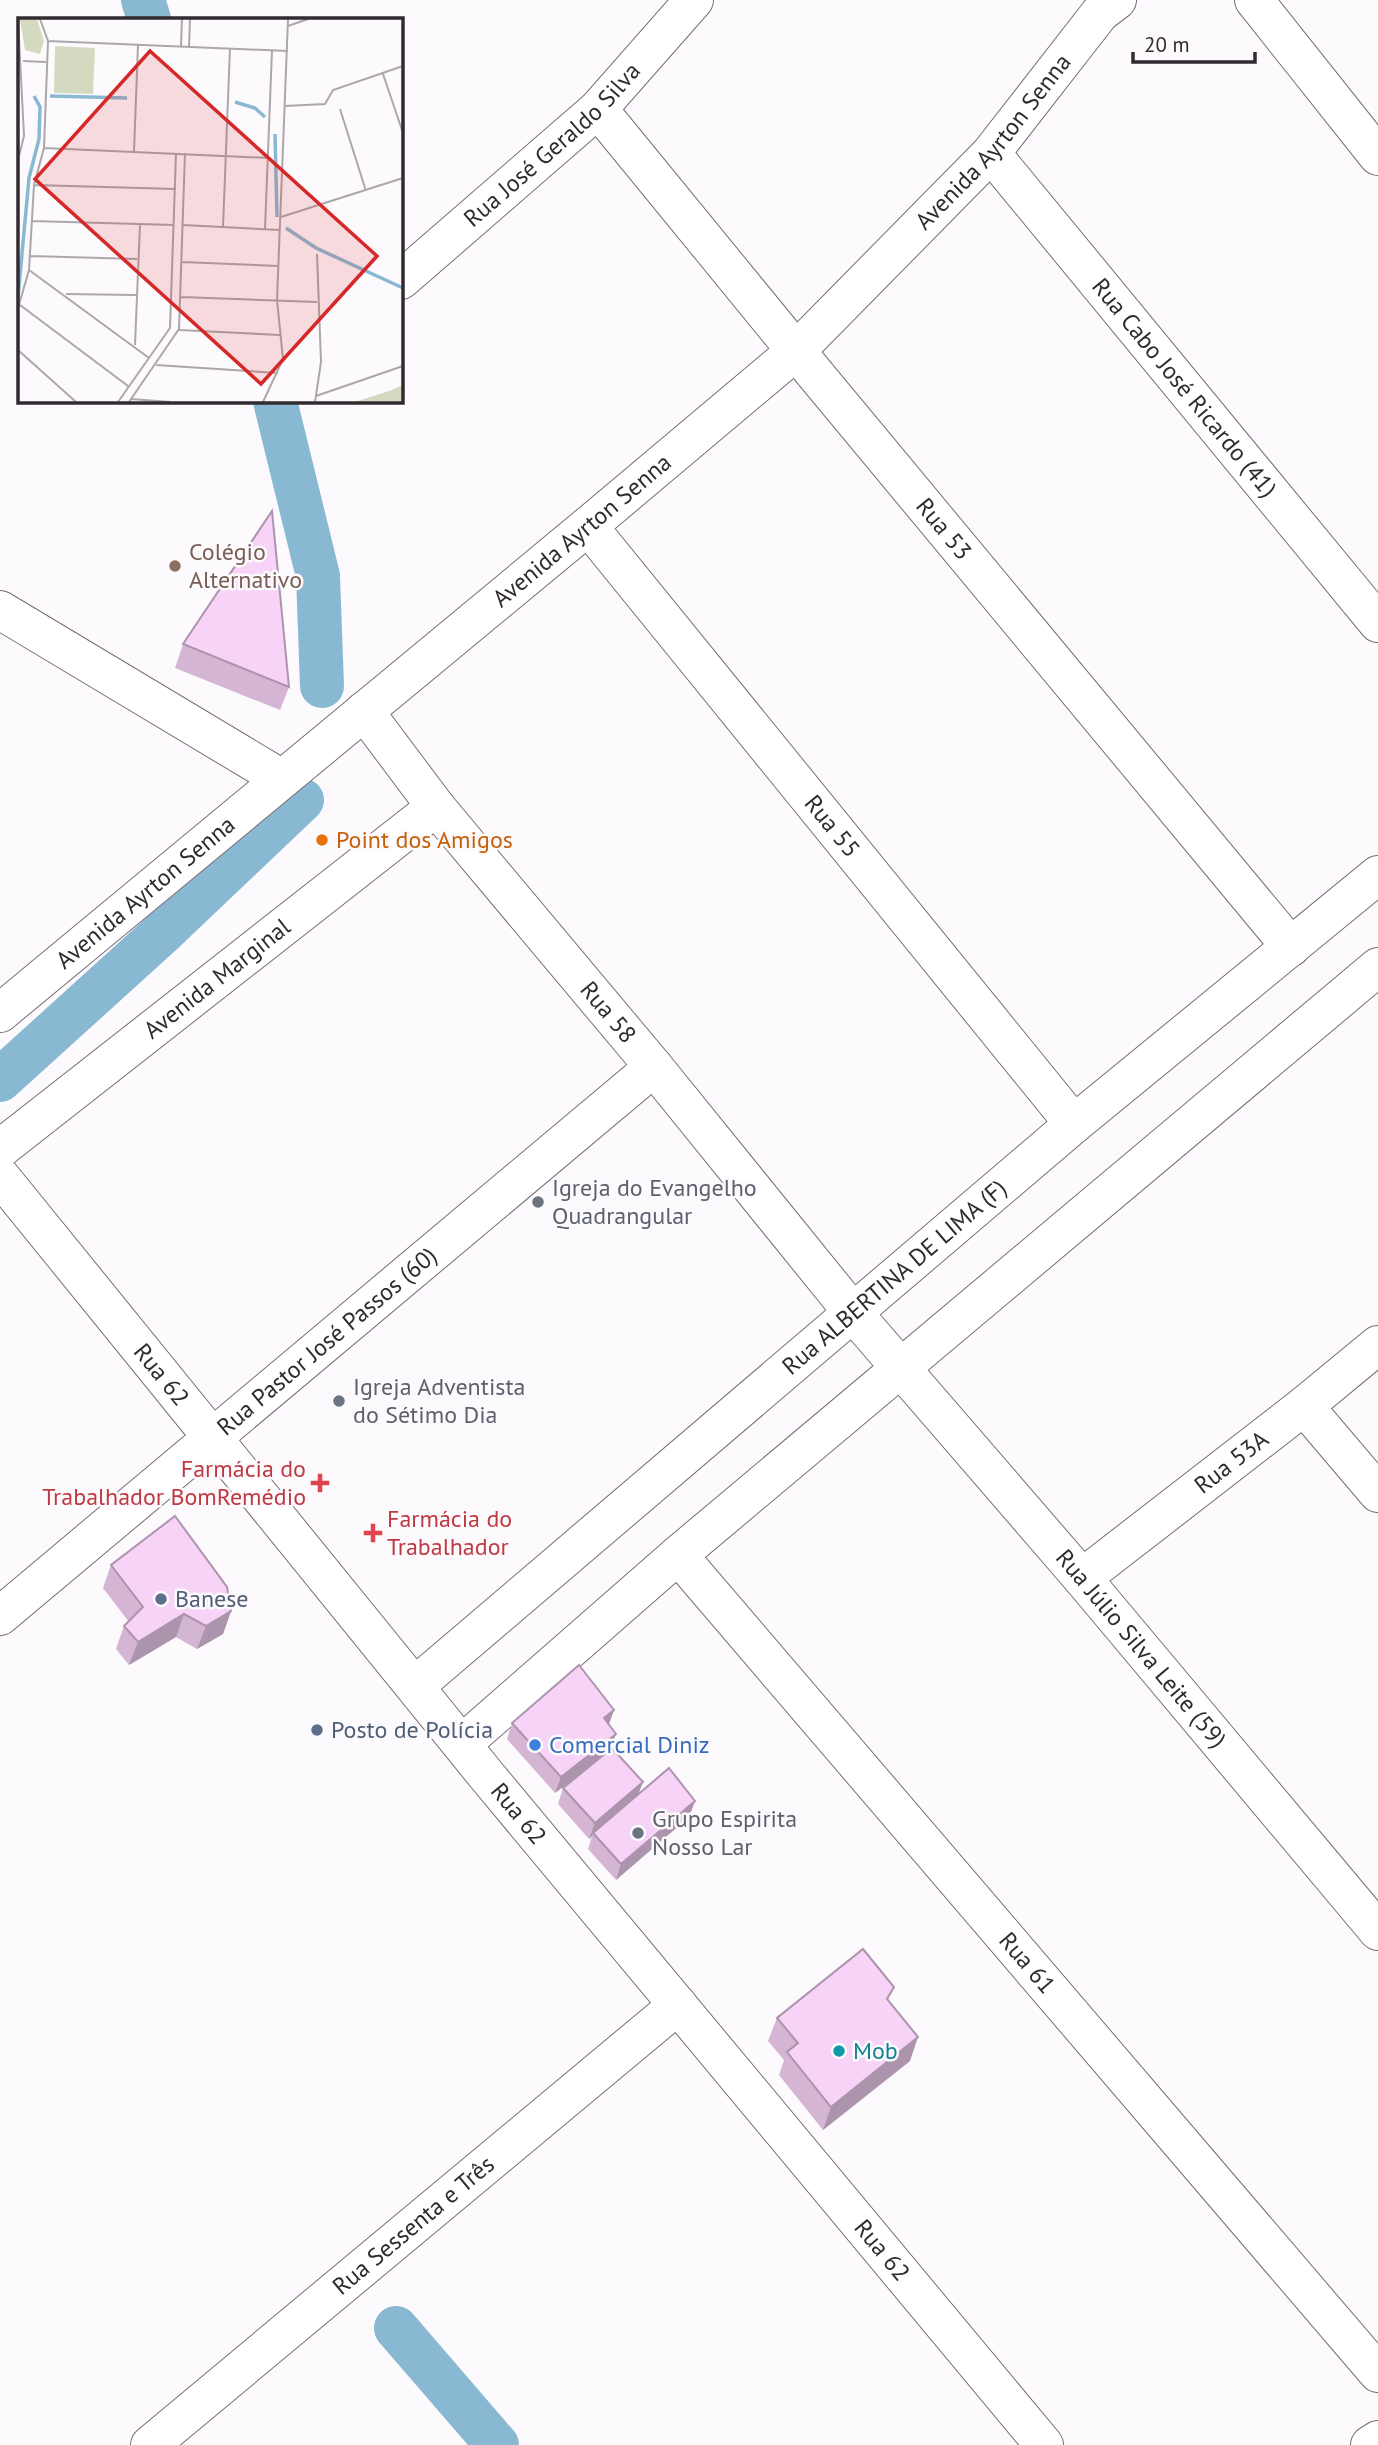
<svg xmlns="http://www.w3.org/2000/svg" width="1378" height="2445" viewBox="0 0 1378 2445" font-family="'PT Sans',sans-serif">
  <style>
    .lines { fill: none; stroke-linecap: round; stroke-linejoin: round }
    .canal { stroke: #89b9d2; stroke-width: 44 }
    .minor-casing { stroke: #796c78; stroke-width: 40 }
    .minor { stroke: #fff; stroke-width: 38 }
    .wall { fill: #d4b5d4 }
    .shaded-wall { fill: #ac94ad }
    .building { fill: #f6d3f7; stroke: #ac94ad; stroke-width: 2 }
    .education-dot { fill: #8d6e63; stroke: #fdfafd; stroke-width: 2.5 }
    .food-dot { fill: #e8710a; stroke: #fdfafd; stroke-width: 2.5 }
    .worship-dot { fill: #6b7280; stroke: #fdfafd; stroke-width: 2.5 }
    .health-dot { fill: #e0444e; stroke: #fdfafd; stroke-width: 2.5 }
    .service-dot { fill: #5c6f8a; stroke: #fdfafd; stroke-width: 2.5 }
    .shop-dot { fill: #3f7fe0; stroke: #fdfafd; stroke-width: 2.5 }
    .culture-dot { fill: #0f9aa8; stroke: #fdfafd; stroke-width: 2.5 }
    .labels { text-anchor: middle; stroke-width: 5; stroke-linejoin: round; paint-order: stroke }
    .street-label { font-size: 24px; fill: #312b30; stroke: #fdfafd }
    .education-label { font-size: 24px; fill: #785e54; stroke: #fdfafd; text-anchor: start }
    .food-label { font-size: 24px; fill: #c56008; stroke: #fdfafd; text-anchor: start }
    .worship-label { font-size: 24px; fill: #5b616d; stroke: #fdfafd; text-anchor: start }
    .health-label { font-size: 24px; fill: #be3a42; stroke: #fdfafd; text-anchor: end }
    .service-label { font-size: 24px; fill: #4e5e75; stroke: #fdfafd; text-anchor: start }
    .shop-label { font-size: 24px; fill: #366cbe; stroke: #fdfafd; text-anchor: start }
    .culture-label { font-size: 24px; fill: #0d838f; stroke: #fdfafd; text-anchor: start }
    .inset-river { fill: none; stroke: #89b9d2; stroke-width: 3.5 }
    .inset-road { fill: none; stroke: #aba7ab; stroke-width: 2 }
    .view { fill: #d62828; fill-opacity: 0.15; stroke: #d62828; stroke-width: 3.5 }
    .inset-edge { fill: none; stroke: #312b30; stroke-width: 3.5 }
  </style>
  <rect width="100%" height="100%" fill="#fdfafd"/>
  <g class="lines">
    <path class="canal" d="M143,0L149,19
      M275,401L318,576L322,686
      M0,1080L161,934L302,800
      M396,2328L497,2445"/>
    <defs>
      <g id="minor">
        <path d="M1254,0L1378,156"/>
        <path id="s1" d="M598,109L796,351L1291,947"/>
        <path id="s2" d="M991,153L1378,623"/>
        <path id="s3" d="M401,280L598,109L694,0"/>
        <path id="s4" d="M588,526L1074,1124"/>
        <path d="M0,610L282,779"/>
        <path id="s5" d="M364,711L436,807L654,1067L854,1314L1082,1578L1378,1931"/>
        <path id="s6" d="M0,1013L588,526L796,351L991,153L1100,13L1117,0"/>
        <path id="s7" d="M0,1149L436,807"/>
        <path id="s8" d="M0,1176L487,1776L1044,2445"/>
        <path d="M1304,1406L1378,1493"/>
        <path id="s9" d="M678,1555L1378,2373"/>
        <path id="s10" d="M1082,1578L1304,1406L1378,1345"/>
        <path id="s11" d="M0,1616L654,1067"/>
        <path id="s12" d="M415,1686L1074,1124L1378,875"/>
        <path d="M462,1744L678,1555L1378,967"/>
        <path id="s13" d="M150,2445L678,2005"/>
        <path d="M1370,2445L1378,2440"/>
      </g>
    </defs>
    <use href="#minor" class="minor-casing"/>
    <use href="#minor" class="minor"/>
  </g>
  <path class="wall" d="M183,644L289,687L280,710L175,668Z
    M111,1565L231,1611L223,1634L197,1649L176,1637L129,1665L116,1649L124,1626L129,1622L103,1588Z
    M614,1710L609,1724L610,1750L639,1794L695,1801L689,1817L616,1880L588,1849L592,1836L589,1839L558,1804L563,1788L609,1751L555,1793L507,1739L512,1723Z
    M889,2001L910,2061L823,2130L779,2075L784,2060L768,2041L777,2018Z"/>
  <path class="shaded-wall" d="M231,1611L223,1634L197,1649L206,1626Z
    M184,1614L176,1637L129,1665L138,1642Z
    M614,1710L608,1726L604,1718Z
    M616,1734L610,1750L555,1793L561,1777Z
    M643,1782L637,1798L593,1833L592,1836L589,1839L595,1823Z
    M695,1801L689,1817L616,1880L621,1864Z
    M918,2037L910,2061L823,2130L831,2107Z"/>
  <path class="building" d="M272,511L289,687L183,644Z
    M175,1516L227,1587L231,1611L206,1626L184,1614L138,1642L124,1626L143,1607L111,1565Z
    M579,1665L614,1710L604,1718L616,1734L561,1777L512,1723Z
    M612,1748L643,1782L595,1823L563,1788Z
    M669,1768L695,1801L621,1864L593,1833Z
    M863,1949L894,1987L887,1999L918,2037L831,2107L787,2052L798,2043L777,2018Z"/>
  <circle class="education-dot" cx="175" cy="566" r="7"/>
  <circle class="food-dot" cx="322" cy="840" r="7"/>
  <g class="worship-dot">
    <circle cx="538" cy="1202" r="7"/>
    <circle cx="339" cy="1401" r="7"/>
    <circle cx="638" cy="1833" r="7"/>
  </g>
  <g class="health-dot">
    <path d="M316.5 1472.5h7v7h7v7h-7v7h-7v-7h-7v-7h7z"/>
    <path d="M369.5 1522.5h7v7h7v7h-7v7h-7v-7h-7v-7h7z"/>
  </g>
  <g class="service-dot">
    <circle cx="161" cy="1599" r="7"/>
    <circle cx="317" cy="1730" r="7"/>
  </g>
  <circle class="shop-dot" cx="535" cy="1745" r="7"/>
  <circle class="culture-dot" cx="839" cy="2051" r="7"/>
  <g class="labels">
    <g class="street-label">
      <text dy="8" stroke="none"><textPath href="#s6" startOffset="1323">Avenida Ayrton Senna</textPath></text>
      <text dy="8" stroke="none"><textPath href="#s3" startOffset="203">Rua José Geraldo Silva</textPath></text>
      <text dy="8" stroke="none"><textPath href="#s2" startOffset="304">Rua Cabo José Ricardo (41)</textPath></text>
      <text dy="8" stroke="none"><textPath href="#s1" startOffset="544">Rua 53</textPath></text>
      <text dy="8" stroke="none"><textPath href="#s6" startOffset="756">Avenida Ayrton Senna</textPath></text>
      <text dy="8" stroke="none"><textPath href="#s4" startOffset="387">Rua 55</textPath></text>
      <text dy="8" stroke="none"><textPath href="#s6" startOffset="189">Avenida Ayrton Senna</textPath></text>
      <text dy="8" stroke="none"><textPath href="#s7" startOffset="276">Avenida Marginal</textPath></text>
      <text dy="8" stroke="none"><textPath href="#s5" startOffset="388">Rua 58</textPath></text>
      <text dy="8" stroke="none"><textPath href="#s12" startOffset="630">Rua ALBERTINA DE LIMA (F)</textPath></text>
      <text dy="8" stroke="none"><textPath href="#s11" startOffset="427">Rua Pastor José Passos (60)</textPath></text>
      <text dy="8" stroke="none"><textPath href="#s8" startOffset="256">Rua 62</textPath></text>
      <text dy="8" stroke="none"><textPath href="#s10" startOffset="189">Rua 53A</textPath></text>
      <text dy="8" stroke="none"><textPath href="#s5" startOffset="1218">Rua Júlio Silva Leite (59)</textPath></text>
      <text dy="8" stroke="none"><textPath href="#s8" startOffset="822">Rua 62</textPath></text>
      <text dy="8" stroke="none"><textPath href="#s9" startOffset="537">Rua 61</textPath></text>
      <text dy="8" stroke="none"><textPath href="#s13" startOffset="343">Rua Sessenta e Três</textPath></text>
      <text dy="8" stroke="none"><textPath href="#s8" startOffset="1390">Rua 62</textPath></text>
    </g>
    <g class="education-label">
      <text x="189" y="560">Colégio<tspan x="189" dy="28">Alternativo</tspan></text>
    </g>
    <g class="food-label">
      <text x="336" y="848">Point dos Amigos</text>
    </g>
    <g class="worship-label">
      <text x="552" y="1196">Igreja do Evangelho<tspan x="552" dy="28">Quadrangular</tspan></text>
      <text x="353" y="1395">Igreja Adventista<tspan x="353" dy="28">do Sétimo Dia</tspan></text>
      <text x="652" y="1827">Grupo Espirita<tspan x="652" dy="28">Nosso Lar</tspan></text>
    </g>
    <g class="health-label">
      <text x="306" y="1477">Farmácia do<tspan x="306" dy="28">Trabalhador BomRemédio</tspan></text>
      <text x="387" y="1527" text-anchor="start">Farmácia do<tspan x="387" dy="28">Trabalhador</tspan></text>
    </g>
    <g class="service-label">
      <text x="175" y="1607">Banese</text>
      <text x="331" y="1738">Posto de Polícia</text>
    </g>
    <g class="shop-label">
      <text x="549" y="1753">Comercial Diniz</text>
    </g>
    <g class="culture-label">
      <text x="853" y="2059">Mob</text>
    </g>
  </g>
  <g transform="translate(18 18)">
    <rect width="385" height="385" fill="#fdfafd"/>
    <path d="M385,367V384H337L374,372Z" fill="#d3dabf"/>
    <path d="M2,1H19L26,23L22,36L7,32ZM37,28L77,30L75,76L36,75Z" fill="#d3dabf"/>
    <path class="inset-river" d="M32,78L109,80M217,84L237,90L247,99M257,116L259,199M268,210L298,230L385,270M0,279L11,160L21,121L22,89L16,78"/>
    <path class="inset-road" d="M0,1L6,118L0,142M270,8L290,1M30,23L270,33M163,28L164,1M171,29L172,1M5,43L28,44M365,56L385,115M267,88L307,86L315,72L385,48M322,91L348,173M26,130L252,140M116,133L120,27M16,167L158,171M263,199L385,160M14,203L156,207M165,207L262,212M205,209L212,30M247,211L254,32M12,238L119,241M164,244L261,248M11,252L131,340M48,276L118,277M163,279L299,284M2,287L110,368M0,290L11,252L16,167L26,130L30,23L22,1M161,312L262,317M117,327L122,206M0,332L58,384M138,347L260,355M298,378L385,348M113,381L153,384M100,384L152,310L158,135M111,384L161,311L167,135M245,384L265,341L259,282L270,1M297,384L303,344L299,236"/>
    <path class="view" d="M132,33L359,238L243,366L17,161Z"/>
    <rect width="385" height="385" class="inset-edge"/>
  </g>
  <path d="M1133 52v10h122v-10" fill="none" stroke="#312b30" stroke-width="3.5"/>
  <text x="1144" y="52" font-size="21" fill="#312b30" stroke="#fdfafd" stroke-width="5" paint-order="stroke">20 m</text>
</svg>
